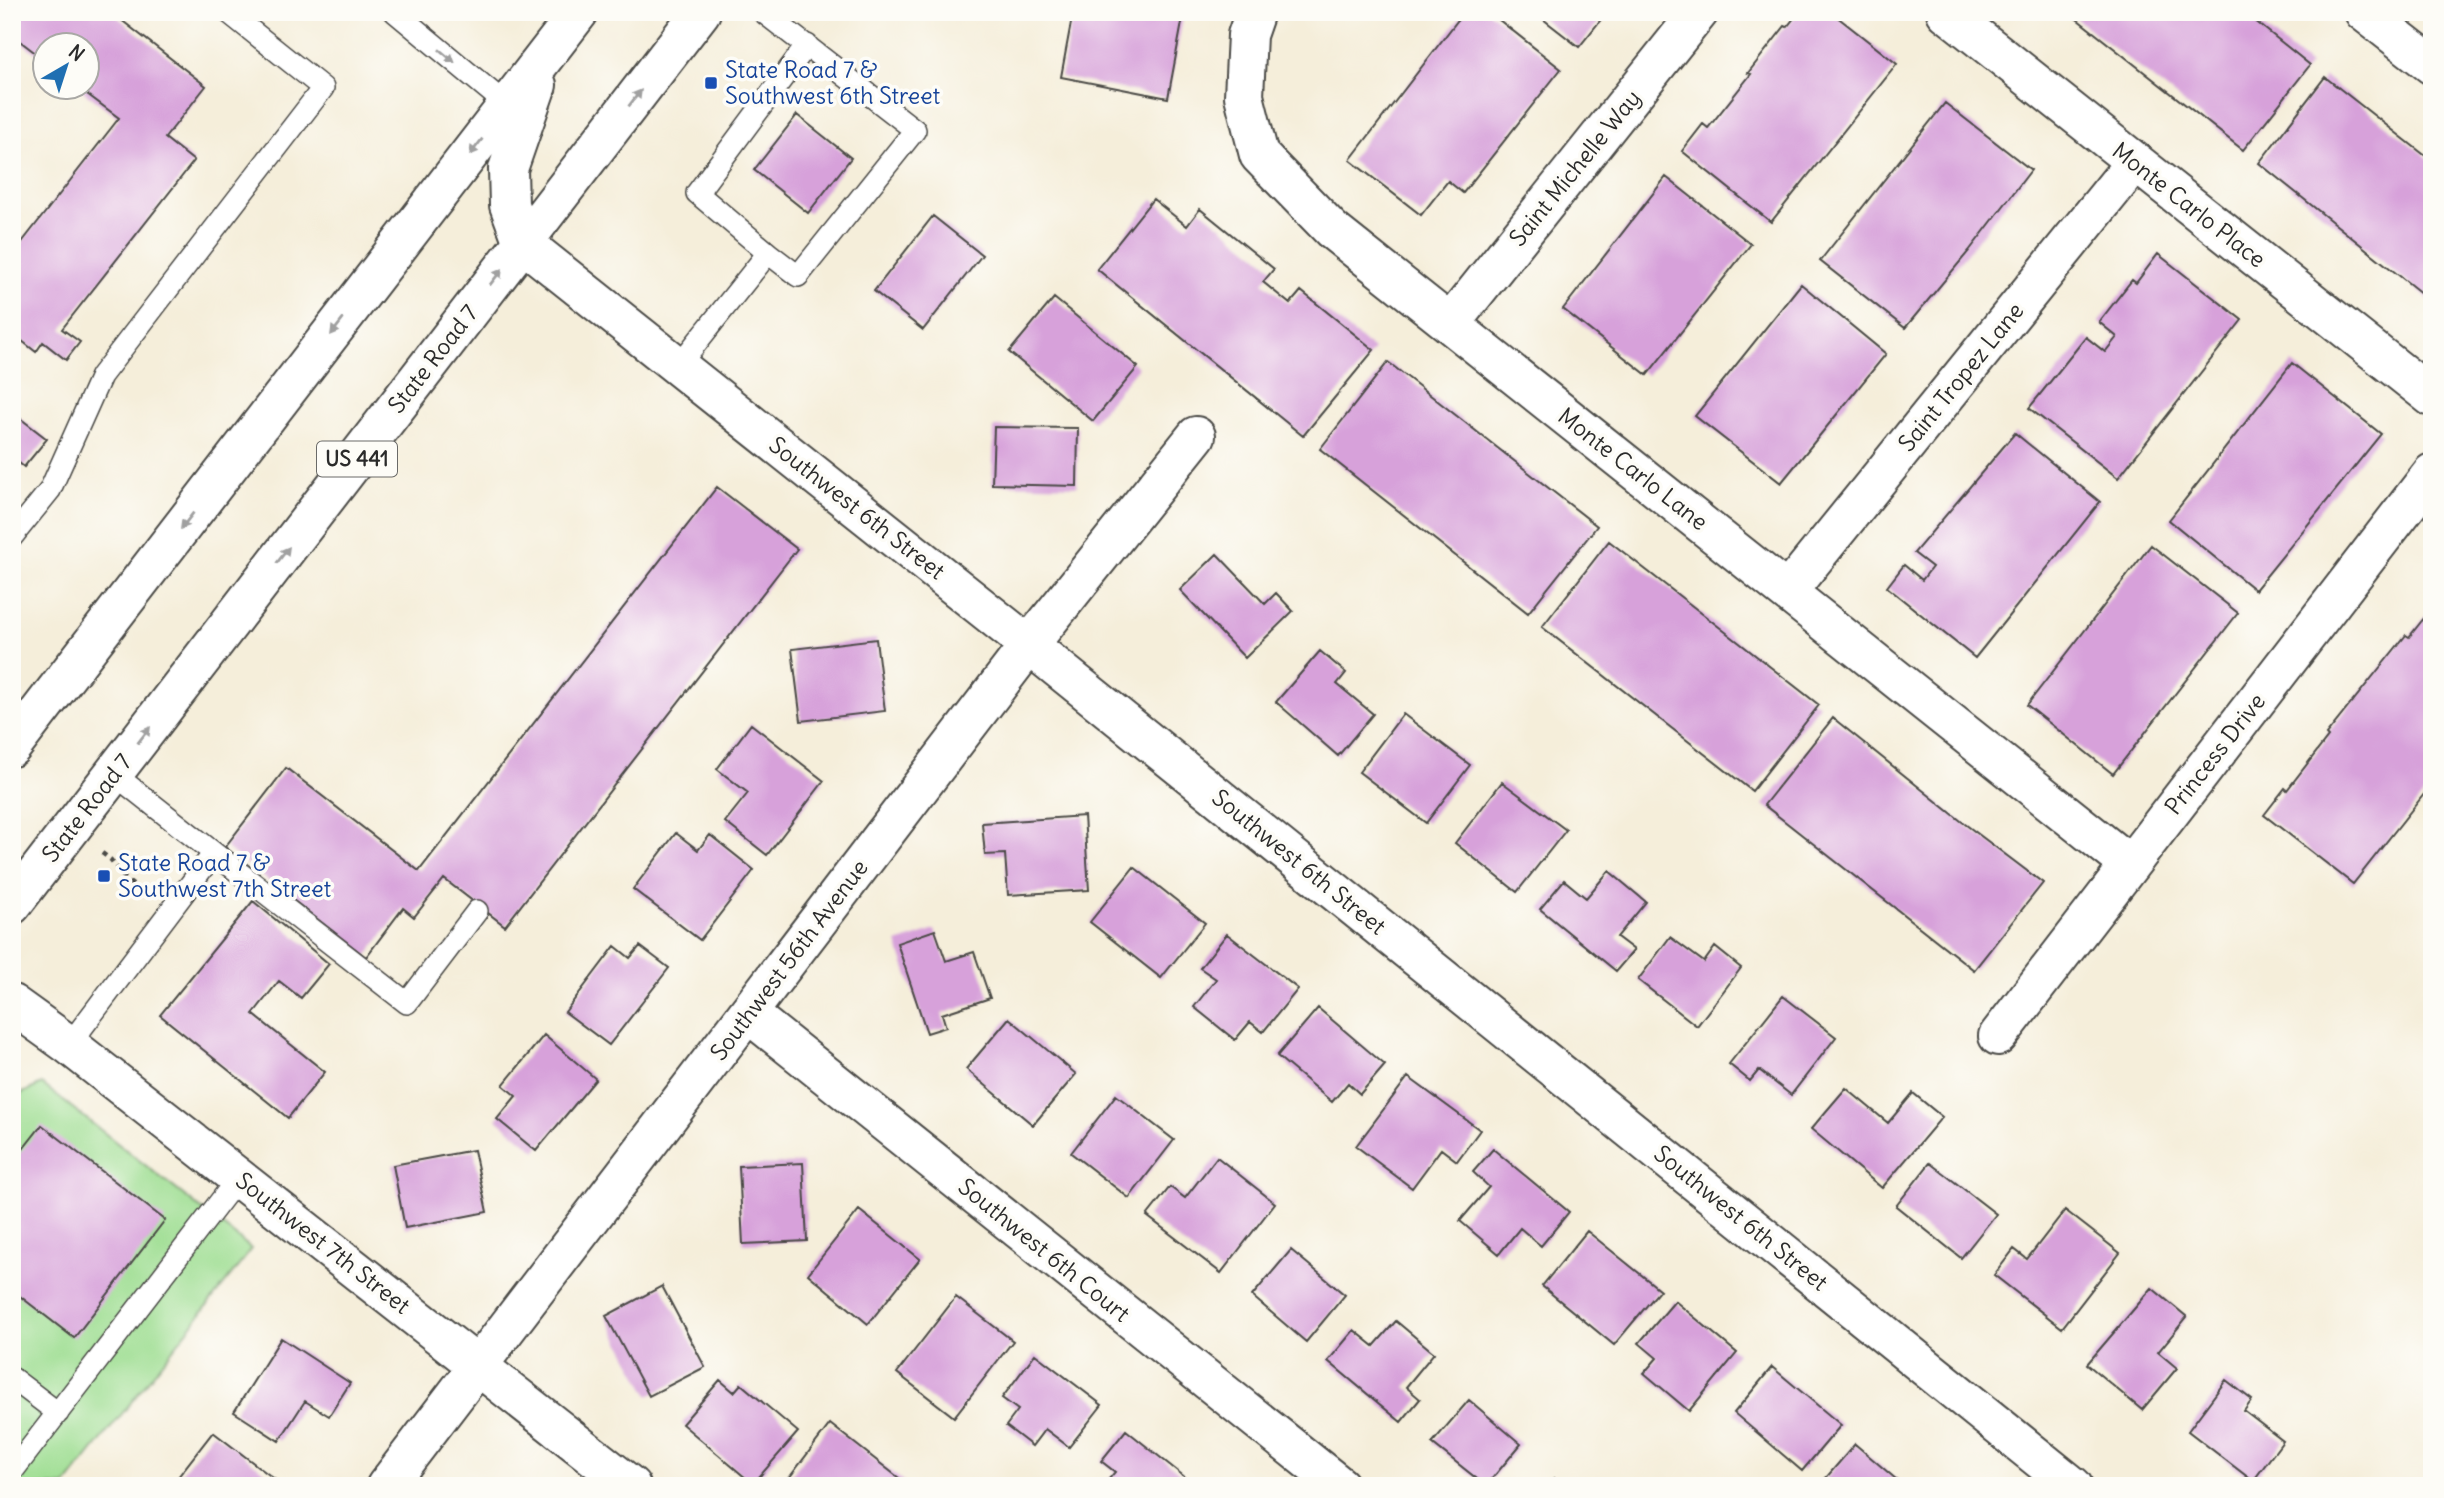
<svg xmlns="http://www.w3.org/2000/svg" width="2444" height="1498" viewBox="0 0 2444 1498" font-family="Delius,sans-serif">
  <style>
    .green { fill: #9fde93; stroke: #65845f; stroke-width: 2 }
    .building { fill: #d7a1da }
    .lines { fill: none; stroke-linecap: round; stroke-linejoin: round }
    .lane-casing { stroke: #494845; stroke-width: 24 }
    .street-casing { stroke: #494845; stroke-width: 42 }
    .primary-casing { stroke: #494845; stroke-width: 42 }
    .path { stroke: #494845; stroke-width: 4.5; stroke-dasharray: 5 5; stroke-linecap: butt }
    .lane { stroke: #fff; stroke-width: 21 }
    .street { stroke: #fff; stroke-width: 38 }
    .primary { stroke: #fff; stroke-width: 38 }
    .oneway { fill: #a0a0a0 }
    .transit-dot { fill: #1a4fb4; stroke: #fdfcf7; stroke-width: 2.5 }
    .labels { text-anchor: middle; stroke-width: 7; stroke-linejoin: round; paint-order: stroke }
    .shield { fill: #fdfcf7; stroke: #6a6a68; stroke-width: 2 }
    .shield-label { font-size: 21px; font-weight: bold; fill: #2b2b2b }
    .transit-label { font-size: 23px; fill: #164399; stroke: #fdfcf7; text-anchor: start }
    .street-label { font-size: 23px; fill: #2b2b2b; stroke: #fdfcf7 }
  </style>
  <rect width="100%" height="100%" fill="#fdfcf7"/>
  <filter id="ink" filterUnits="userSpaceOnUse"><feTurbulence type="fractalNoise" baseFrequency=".0143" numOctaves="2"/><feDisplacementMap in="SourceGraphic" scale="14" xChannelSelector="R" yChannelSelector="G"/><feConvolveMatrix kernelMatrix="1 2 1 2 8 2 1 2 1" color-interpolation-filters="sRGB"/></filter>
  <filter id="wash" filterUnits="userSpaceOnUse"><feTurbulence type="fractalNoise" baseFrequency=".00686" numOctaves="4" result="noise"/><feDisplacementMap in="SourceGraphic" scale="28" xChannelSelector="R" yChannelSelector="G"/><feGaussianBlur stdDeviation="1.57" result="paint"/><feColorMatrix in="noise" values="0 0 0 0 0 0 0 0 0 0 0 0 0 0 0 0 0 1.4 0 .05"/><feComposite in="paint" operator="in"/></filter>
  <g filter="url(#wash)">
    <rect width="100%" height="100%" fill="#f5eeda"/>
    <path class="green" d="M42,1084L252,1249L65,1486H12V1098Z"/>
    <g id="blocks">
      <path class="building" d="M12,12H111L206,86L165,138L194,161L62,329L80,342L66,360L43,342L36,352L12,333V255L119,118L79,88H88V46H46V61L12,35Z
        M1073,12H1184L1168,98L1061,77Z
        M1464,12H1489L1561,69L1463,193L1448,181L1421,215L1350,160Z
        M1534,12H1607L1579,47Z
        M1799,12H1831L1897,64L1771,222L1682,151L1703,124L1708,128L1751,74L1748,73L1785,26L1787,27Z
        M2068,12H2244L2310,65L2243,150Z
        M2325,77L2432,161V302L2259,163Z
        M1945,103L2031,170L1969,251L1905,328L1820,261Z
        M797,115L851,158L808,213L754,170Z
        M1666,177L1751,244L1647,375L1563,309Z
        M1153,199L1187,226L1200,209L1274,269L1263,282L1290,304L1301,291L1374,350L1303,436L1097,269Z
        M933,216L982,255L923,330L874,291Z
        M2158,254L2242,320L2118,478L2029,408L2086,337L2105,352L2117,337L2099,322L2132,280L2136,283Z
        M1801,284L1886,354L1781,483L1695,416Z
        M1054,298L1138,367L1093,421L1009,352Z
        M1388,362L1597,526L1528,613L1320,449Z
        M2292,363L2381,434L2255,590L2169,520Z
        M12,412L47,439L24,467L12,457Z
        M994,427L1078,428L1077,486L992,484Z
        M2015,433L2100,502L1975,658L1887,587L1904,565L1922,580L1932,567L1914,553Z
        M717,487L797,549L505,926L444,879L414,917L403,908L366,957L225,847L286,768L419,871Z
        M1609,541L1819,705L1752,791L1542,627Z
        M2151,545L2238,613L2113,774L2027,705Z
        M1217,554L1265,604L1276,593L1293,611L1245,658L1180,590Z
        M2432,608V784L2353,884L2264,815L2285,788L2287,790L2328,737L2326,735L2406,635L2409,637Z
        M876,639L885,711L801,721L792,649Z
        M1320,651L1346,673L1337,684L1373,714L1338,756L1276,702Z
        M1403,714L1470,765L1426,823L1359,772Z
        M1833,718L1961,821L2043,883L1974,970L1764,805Z
        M751,724L824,781L767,855L725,822L748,793L717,769Z
        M1502,782L1566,830L1517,892L1455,843Z
        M1084,816L1089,890L1008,895L1005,854L985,855L982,823Z
        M676,833L698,850L710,835L754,870L700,940L633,889Z
        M1134,867L1205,923L1161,978L1090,922Z
        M1609,871L1646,902L1617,937L1634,950L1616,971L1540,909L1564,880L1586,898Z
        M253,901L329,964L301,998L279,981L253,1014L325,1072L288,1118L160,1015Z
        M935,930L946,961L974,952L990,998L942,1014L946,1027L927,1033L897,943Z
        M1227,934L1298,989L1263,1032L1250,1022L1235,1040L1194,1007L1216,979L1200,968Z
        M1670,937L1704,962L1715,947L1741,968L1697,1026L1638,980Z
        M615,946L630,958L640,946L669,968L609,1045L565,1012Z
        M1783,996L1836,1037L1791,1095L1759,1070L1750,1081L1729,1064Z
        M1318,1008L1385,1065L1360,1094L1348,1083L1332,1102L1277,1056Z
        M1009,1018L1076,1074L1033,1125L966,1069Z
        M544,1035L596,1079L536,1151L497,1119L516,1096L503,1085Z
        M1408,1077L1480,1130L1457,1161L1441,1149L1412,1188L1356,1146Z
        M1846,1088L1888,1123L1913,1093L1942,1117L1882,1188L1811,1129Z
        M1116,1095L1174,1140L1129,1198L1071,1153Z
        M42,1125L165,1220L74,1338L12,1290V1163Z
        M1493,1149L1569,1212L1541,1246L1520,1228L1499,1254L1460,1221L1489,1187L1473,1172Z
        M474,1150L487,1212L405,1228L393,1165Z
        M1217,1157L1275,1203L1221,1273L1147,1216L1170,1187L1185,1198Z
        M803,1163L807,1241L743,1244L739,1166Z
        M1930,1163L1996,1214L1961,1258L1896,1206Z
        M859,1210L920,1259L868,1324L808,1274Z
        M2065,1210L2120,1253L2062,1328L1994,1275L2014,1249L2027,1259Z
        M1587,1231L1660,1290L1614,1345L1542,1286Z
        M1291,1250L1345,1295L1306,1342L1252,1296Z
        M662,1286L705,1367L649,1396L606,1316Z
        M2152,1288L2187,1317L2158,1352L2177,1368L2142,1410L2087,1364Z
        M956,1297L1013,1341L954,1417L897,1373Z
        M1675,1301L1737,1353L1689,1411L1644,1373L1657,1358L1639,1343Z
        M1396,1321L1434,1353L1406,1387L1420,1399L1401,1422L1328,1361L1354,1330L1374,1346Z
        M281,1338L350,1383L329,1416L305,1401L279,1441L234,1412Z
        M1035,1354L1102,1405L1069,1447L1045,1429L1032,1446L1006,1426L1018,1410L1002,1398Z
        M1772,1367L1841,1425L1802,1471L1734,1413Z
        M720,1380L734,1392L741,1384L798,1432L753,1484L682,1424Z
        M2226,1380L2252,1400L2244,1411L2283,1441L2253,1481L2188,1431Z
        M1469,1400L1521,1444L1486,1486L1432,1443Z
        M830,1424L904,1482L901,1486H783Z
        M1126,1430L1196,1486H1103L1115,1472L1101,1461Z
        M213,1432L281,1484L279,1486H171Z
        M1855,1444L1904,1486H1819Z
        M1554,1478L1563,1486H1547Z
        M2309,1482L2331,1484V1486H2309Z"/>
    </g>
  </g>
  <g filter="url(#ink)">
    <use href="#blocks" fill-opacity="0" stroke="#494845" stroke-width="2"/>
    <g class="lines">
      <defs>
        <path id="lane" d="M395,12L508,106
          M768,253L697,193L807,45
          M678,366L768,253L798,276L915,130L763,12
          M12,537L50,490L101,376L323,88L228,12
          M214,853L407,1003L477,911
          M69,1045L214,853L114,774
          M12,1378L58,1413
          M12,1472L239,1177"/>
        <path id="street" d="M1255,12L1247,35L1244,96L1259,155L1332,230L2130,865
          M1946,12L2432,397
          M2364,12L2432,65
          M523,243L1029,645L2073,1486
          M1450,324L1699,12
          M1787,592L2135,162
          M12,1004L69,1045L631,1486
          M749,1014L1340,1486
          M1998,1036L2432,473
          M386,1486L1029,645L1196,436"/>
        <path id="primary" d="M523,243L509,205L508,169L537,85
          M12,747L579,12
          M12,905L701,12"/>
      </defs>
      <use href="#lane" class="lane-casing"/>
      <use href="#street" class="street-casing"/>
      <use href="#primary" class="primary-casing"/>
      <path class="path" d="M102,853L111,860L126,880L146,895"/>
      <use href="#lane" class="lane"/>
      <use href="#street" class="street"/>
      <use href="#primary" class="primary"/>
    </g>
    <defs><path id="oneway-solid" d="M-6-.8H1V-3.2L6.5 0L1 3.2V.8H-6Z" transform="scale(1.75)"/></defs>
    <g class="oneway">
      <use href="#oneway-solid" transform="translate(447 56) rotate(40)"/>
      <use href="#oneway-solid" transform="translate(635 98) rotate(-52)"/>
      <use href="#oneway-solid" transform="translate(476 147) rotate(128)"/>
      <use href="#oneway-solid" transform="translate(496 277) rotate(-52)"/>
      <use href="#oneway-solid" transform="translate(337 327) rotate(128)"/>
      <use href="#oneway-solid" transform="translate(187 521) rotate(128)"/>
      <use href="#oneway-solid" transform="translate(283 555) rotate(-52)"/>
      <use href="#oneway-solid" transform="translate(144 735) rotate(-52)"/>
    </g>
  </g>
  <g class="transit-dot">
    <rect x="704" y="76" width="14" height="14" rx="3.5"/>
    <rect x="97" y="869" width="14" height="14" rx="3.5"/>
  </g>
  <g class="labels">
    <rect class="shield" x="317" y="441.5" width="80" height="35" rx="5"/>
    <g class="shield-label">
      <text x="357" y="466">US 441</text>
    </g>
    <g class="transit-label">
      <text x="725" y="78">State Road 7 &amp;<tspan x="725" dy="26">Southwest 6th Street</tspan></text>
      <text x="118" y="871">State Road 7 &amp;<tspan x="118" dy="26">Southwest 7th Street</tspan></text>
    </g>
    <g class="street-label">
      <text transform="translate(1575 168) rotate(-51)" y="8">Saint Michelle Way</text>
      <text transform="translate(2189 205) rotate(38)" y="8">Monte Carlo Place</text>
      <text transform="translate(433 359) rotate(-52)" y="8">State Road 7</text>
      <text transform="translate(1961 377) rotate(-51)" y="8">Saint Tropez Lane</text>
      <text transform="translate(1633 469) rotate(38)" y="8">Monte Carlo Lane</text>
      <text transform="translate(857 508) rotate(38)" y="8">Southwest 6th Street</text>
      <text transform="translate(2215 754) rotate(-52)" y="8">Princess Drive</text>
      <text transform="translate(87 808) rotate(-52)" y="8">State Road 7</text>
      <text transform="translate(1299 862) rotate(39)" y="8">Southwest 6th Street</text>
      <text transform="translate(789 960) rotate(-53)" y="8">Southwest 56th Avenue</text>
      <text transform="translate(1741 1218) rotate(39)" y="8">Southwest 6th Street</text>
      <text transform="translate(323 1243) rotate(38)" y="8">Southwest 7th Street</text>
      <text transform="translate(1044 1250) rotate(39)" y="8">Southwest 6th Court</text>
    </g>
  </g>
  <rect width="2444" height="1498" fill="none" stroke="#fdfcf7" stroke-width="42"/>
  <g transform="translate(66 66) rotate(39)"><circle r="33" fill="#fdfcf7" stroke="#a9a8a5" stroke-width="2"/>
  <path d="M0-5L12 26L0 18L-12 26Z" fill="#1f6fb2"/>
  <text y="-10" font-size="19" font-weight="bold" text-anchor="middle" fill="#2b2b2b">N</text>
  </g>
</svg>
